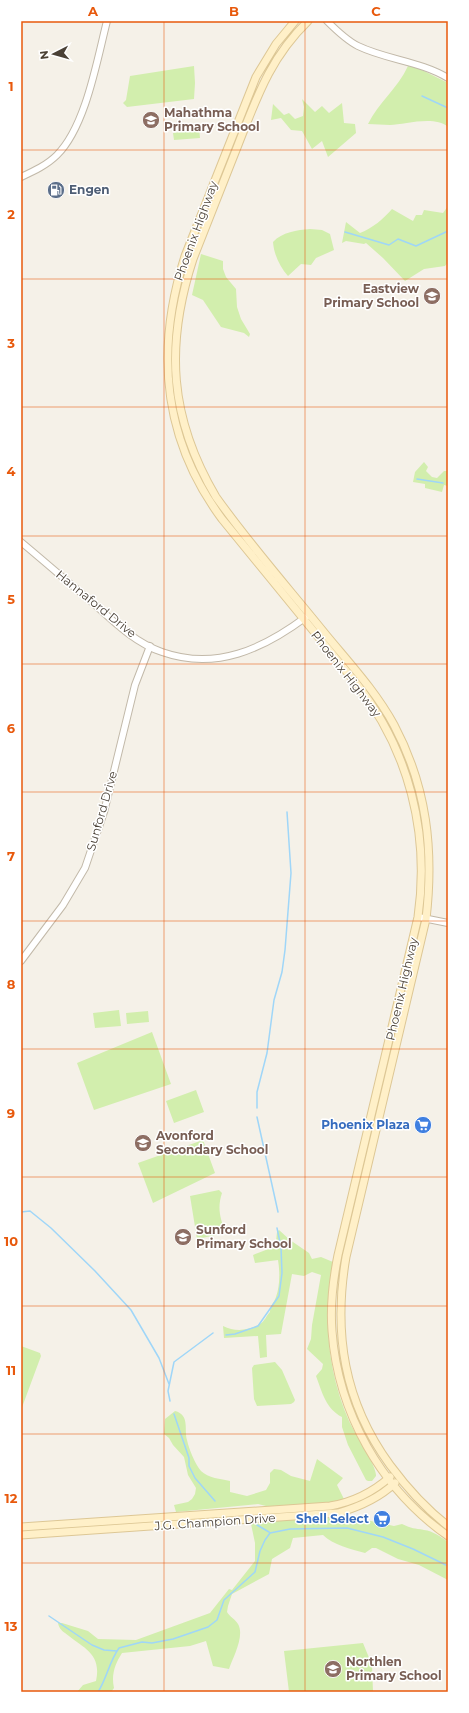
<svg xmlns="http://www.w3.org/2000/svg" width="469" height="1713" viewBox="0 0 469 1713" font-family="Montserrat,sans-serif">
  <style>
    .green { fill: #d2eead }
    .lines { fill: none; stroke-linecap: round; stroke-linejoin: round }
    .stream { stroke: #9fd6f8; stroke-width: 1.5 }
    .tertiary-casing { stroke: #c2b9a9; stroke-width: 8 }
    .secondary-casing { stroke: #ddc795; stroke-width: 9 }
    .tertiary { stroke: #fff; stroke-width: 6 }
    .secondary { stroke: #fff0c8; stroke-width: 7 }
    .grid { fill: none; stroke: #e8590c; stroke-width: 1; stroke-opacity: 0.55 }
    .labels { text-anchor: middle; stroke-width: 3; stroke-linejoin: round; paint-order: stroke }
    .education-label { font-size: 12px; font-weight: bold; fill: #785e54; stroke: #fff; text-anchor: start }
    .service-label { font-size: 12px; font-weight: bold; fill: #4e5e75; stroke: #fff; text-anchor: start }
    .street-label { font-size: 12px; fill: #4a4136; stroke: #fff }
    .shop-label { font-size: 12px; font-weight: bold; fill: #366cbe; stroke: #fff; text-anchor: end }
    .neatline { fill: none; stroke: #e8590c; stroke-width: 1.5 }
    .grid-label { font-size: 13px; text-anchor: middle; font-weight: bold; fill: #e8590c }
  </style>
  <rect width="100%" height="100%" fill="#f5f1e8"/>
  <path class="green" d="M194,66L195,83L194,99L127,107L123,103L126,100L130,76Z
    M408,66L418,68L448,83V127C434,115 404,125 390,125C383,125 375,124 368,124C378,103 398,88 408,66Z
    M302,99L315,112L322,106L329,113L342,103L344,123L355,124L356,133L328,157L322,141L312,149L302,131L291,130L281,118L271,120L273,104L284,115L289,113L295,119L303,116L304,107Z
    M199,128L200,138L174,140L173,133L180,132V130Z
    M448,206V262L445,266L424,269L405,281L383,258L366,243L364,244L346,241L342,243L346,222L360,233C373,228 383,219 392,209L413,221L416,215H422L424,210L443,213Z
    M310,229L322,230L330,234L334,250L316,258L311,265L301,264L288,276C280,267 274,255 273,242C282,232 297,230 310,229Z
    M201,254L223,261V269L226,277L236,289L237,307L241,319L250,334L249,337L244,333L221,327L203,300L192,295Z
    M424,462L428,467L426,471L432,477L437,478L444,471H448V486L444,485L442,492L425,488V484L413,482L415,472Z
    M119,1010L121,1026L95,1028L93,1013Z
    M148,1011L149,1022L127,1024L126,1013Z
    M152,1032L171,1084L94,1110L77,1063Z
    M196,1090L204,1112L174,1123L166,1101Z
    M203,1140L215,1173L153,1203L138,1163Z
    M219,1190L222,1193C217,1208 220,1219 226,1233L197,1239L190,1196Z
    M279,1230L290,1240L309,1253L312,1259L321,1257L333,1262C323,1316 327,1371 349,1421C355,1434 377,1466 376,1476L372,1481H368L366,1480L348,1445L342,1427V1417C326,1409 322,1392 316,1376L322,1369L323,1364L307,1349L311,1339L312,1325L321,1275L312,1272L304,1276L292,1274L281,1334L266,1335L267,1357L260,1358L258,1336L224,1338L223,1326C235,1332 248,1331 260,1324C264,1322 267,1315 270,1312C270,1305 274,1303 276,1297C280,1286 280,1272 278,1260L255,1263L253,1255L271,1248L272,1245L276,1242L277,1232Z
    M21,1346L40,1353L41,1356L21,1410Z
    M275,1362L282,1370L295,1400L294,1402L291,1404L257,1406L254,1399L252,1368L254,1365Z
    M175,1411C190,1415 184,1429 187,1440C189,1449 195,1464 201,1471C208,1478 221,1479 230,1481V1492L247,1496L266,1490L270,1483V1473L274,1469L281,1470L291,1476L310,1481L317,1459L343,1478L337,1485L344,1499L331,1503L338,1518L348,1516L394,1526L402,1524C412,1529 414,1528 424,1530C433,1531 441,1537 448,1542V1580L419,1565L398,1559L376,1548H372L365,1553C351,1549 333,1545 323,1535L293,1538L290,1548L272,1559L269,1574L232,1594L228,1606L227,1612C230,1617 235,1619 238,1624C245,1636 233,1657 229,1669L213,1666L206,1641L190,1646L122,1653C115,1664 111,1675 114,1688L111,1692H77L83,1685L96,1681C102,1653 83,1648 65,1633C61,1630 59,1628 58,1623H62L88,1631L98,1639L136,1640L210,1613L229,1589L232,1590L255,1561V1543L251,1524L267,1523L269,1517L266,1506L258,1504L176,1512L174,1505L188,1502L192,1499L195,1494L196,1488L188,1475L184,1457L173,1445L169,1438L164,1434L165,1419Z
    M363,1643L372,1665L373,1692H289L284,1651Z"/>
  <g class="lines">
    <path class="stream" d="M422,96L448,108
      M345,232L389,245L398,239L416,246L448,231
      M417,479L443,483
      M257,1108V1092L267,1053L274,1000L282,972L285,950L291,873L287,812
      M257,1117L278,1212
      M21,1212L30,1211L51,1228L95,1271L131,1310L159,1358L169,1384
      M226,1335L235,1334L258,1326L279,1296L282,1273L281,1247L277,1228
      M170,1401L168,1391L174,1362L213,1333
      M174,1414L189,1458V1466L195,1478L215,1501
      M257,1525L269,1532
      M49,1616L92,1645L104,1650L117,1651
      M98,1692C107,1678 109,1662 119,1648L142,1642L152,1643L173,1639L208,1627L217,1620L224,1600L255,1572L260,1551L265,1540L270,1533L290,1529L347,1528L383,1537L413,1549L448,1566"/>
    <defs>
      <path id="tertiary" d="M327,21C336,30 346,40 358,46C387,60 420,61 448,78
        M21,177C34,171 47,165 57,155C86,126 97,60 107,21
        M21,542C45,562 69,583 93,603C113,621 135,643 162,652C216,671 263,649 306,617
        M418,917L448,923
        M21,961L63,905L85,868L104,812L135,685L150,646"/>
      <path id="secondary" d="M295,21L276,44L256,77L185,256C155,350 162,438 222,519L356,683C409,750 430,833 418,917L338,1255C333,1280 330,1306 332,1331C338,1413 381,1489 448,1536
        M308,21C270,58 257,97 238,145C223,183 208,221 193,259C165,345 169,418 216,497C250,545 290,590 327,636C351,665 376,692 394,725C427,787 434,850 426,919L346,1257C333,1333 344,1402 390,1465C407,1488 425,1508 448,1526
        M21,1527L330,1506C353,1502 373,1492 390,1477
        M21,1535L338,1513C359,1507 379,1498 395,1483"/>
    </defs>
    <use href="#tertiary" class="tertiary-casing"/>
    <use href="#secondary" class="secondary-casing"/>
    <use href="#tertiary" class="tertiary"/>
    <use href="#secondary" class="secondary"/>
  </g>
  <path class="grid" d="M164,21V1692M305,21V1692M21,150H448M21,279H448M21,407H448M21,536H448M21,664H448M21,792H448M21,921H448M21,1049H448M21,1177H448M21,1306H448M21,1434H448M21,1563H448"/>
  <defs>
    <symbol id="school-disc" viewBox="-11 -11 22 22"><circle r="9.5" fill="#8d6e63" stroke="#fff"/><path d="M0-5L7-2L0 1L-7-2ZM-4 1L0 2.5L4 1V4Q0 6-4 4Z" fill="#fff"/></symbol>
    <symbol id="fuel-disc" viewBox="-11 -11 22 22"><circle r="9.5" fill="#5c6f8a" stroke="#fff"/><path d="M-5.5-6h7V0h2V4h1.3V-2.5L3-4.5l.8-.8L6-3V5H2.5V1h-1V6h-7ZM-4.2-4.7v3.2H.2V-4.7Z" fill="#fff"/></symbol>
    <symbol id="supermarket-disc" viewBox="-11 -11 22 22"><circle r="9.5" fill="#3f7fe0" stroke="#fff"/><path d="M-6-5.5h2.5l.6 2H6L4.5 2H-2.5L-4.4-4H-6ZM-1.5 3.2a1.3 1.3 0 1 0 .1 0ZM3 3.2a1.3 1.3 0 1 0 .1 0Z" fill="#fff"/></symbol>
  </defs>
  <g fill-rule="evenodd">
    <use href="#school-disc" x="141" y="110" width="20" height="20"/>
    <use href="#fuel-disc" x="46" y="180" width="20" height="20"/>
    <use href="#school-disc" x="422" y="286" width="20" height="20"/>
    <use href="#supermarket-disc" x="413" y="1115" width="20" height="20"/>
    <use href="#school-disc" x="133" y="1133" width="20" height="20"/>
    <use href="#school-disc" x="173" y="1227" width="20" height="20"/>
    <use href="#supermarket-disc" x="372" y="1509" width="20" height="20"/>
    <use href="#school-disc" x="323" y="1659" width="20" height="20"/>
  </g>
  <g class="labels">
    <g class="education-label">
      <text x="164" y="117">Mahathma<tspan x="164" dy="14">Primary School</tspan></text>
      <text x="419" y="293" text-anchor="end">Eastview<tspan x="419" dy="14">Primary School</tspan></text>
      <text x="156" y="1140">Avonford<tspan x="156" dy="14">Secondary School</tspan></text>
      <text x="196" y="1234">Sunford<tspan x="196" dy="14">Primary School</tspan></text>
      <text x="346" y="1666">Northlen<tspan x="346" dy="14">Primary School</tspan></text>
    </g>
    <g class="service-label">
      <text x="69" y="194">Engen</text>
    </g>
    <g class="street-label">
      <text transform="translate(196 231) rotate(-70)" y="4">Phoenix Highway</text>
      <text transform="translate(96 604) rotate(39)" y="4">Hannaford Drive</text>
      <text transform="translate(346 674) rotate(52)" y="4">Phoenix Highway</text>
      <text transform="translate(102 811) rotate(-74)" y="4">Sunford Drive</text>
      <text transform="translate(402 989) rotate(-77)" y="4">Phoenix Highway</text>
      <text transform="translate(215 1522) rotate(-4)" y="4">J.G. Champion Drive</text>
    </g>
    <g class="shop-label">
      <text x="410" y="1129">Phoenix Plaza</text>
      <text x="369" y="1523">Shell Select</text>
    </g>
  </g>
  <rect width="469" height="1713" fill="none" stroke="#ffffff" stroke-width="44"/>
  <g transform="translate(54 54) rotate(264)" stroke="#ffffff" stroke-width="3" paint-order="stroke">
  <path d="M0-3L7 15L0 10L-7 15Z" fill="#4a4136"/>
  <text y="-6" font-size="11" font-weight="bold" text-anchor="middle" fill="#4a4136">N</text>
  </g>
  <rect x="22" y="22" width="425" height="1669" class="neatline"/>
  <g class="grid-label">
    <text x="93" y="16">A</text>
    <text x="234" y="16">B</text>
    <text x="376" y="16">C</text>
    <text x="11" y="91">1</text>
    <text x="11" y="219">2</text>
    <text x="11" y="348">3</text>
    <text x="11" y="476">4</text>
    <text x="11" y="604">5</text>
    <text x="11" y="733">6</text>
    <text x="11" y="861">7</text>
    <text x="11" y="989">8</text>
    <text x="11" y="1118">9</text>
    <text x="11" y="1246">10</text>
    <text x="11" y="1375">11</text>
    <text x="11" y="1503">12</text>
    <text x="11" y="1631">13</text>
  </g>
</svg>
